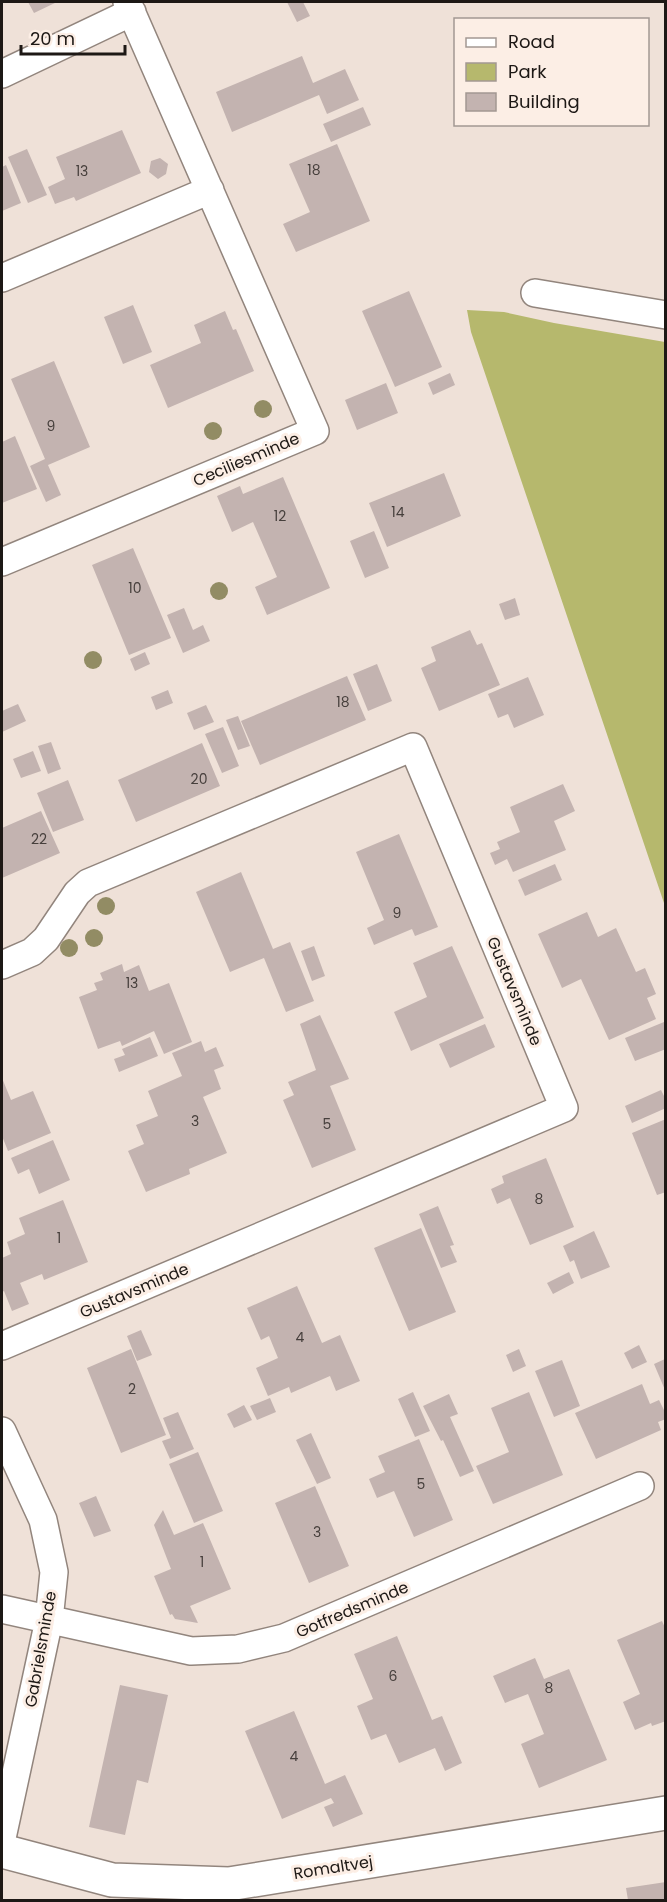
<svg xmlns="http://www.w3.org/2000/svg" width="667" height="1902" viewBox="0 0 667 1902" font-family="Poppins,sans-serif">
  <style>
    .green { fill: #b6b86d }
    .building { fill: #c3b3b0 }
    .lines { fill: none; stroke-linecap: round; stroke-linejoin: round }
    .street-casing { stroke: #92857d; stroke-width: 30 }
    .secondary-casing { stroke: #92857d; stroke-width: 36 }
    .street { stroke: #fff; stroke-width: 27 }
    .secondary { stroke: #fff; stroke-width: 33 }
    .tree { fill: #928c64 }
    .labels { text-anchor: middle; stroke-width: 6; stroke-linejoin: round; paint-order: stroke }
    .number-label { font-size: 14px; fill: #463f3c }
    .street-label { font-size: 16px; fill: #1d1815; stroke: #fceee5 }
  </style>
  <rect width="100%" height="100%" fill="#efe1d8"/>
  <path class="green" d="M467,310L504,312L554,323L665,342V906L471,332Z"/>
  <path class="building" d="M28,2H57L34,13Z
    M287,2H303L310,16L297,22Z
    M302,56L313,83L345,69L359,100L327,114L319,95L232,132L216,92Z
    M363,107L371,125L331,142L323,124Z
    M122,130L141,173L76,201L74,197L55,204L48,187L65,179L56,157Z
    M337,144L370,221L296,252L283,224L310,212L289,164Z
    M27,149L47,195L28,203L8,157Z
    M160,158L168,164L166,174L158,179L149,172L151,161Z
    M6,165L21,203L2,211V167Z
    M409,291L442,367L395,387L362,311Z
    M133,305L152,352L123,364L104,317Z
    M225,311L233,330L236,329L254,371L168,408L150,365L201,343L194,325Z
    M54,361L90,447L48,465L61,495L46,502L30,466L45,459L11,379Z
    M450,373L455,385L433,395L428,383Z
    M386,383L398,413L357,430L345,400Z
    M15,436L37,489L2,503V442Z
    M444,473L461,516L387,547L369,503Z
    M283,477L330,588L267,615L255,587L277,577L253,522L232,532L217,496L240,486L243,494Z
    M374,531L389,568L365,578L350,541Z
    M133,548L171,638L129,655L92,565Z
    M515,598L520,615L505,620L499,604Z
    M184,608L193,630L203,625L210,641L183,653L167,615Z
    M470,630L477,645L482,643L500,685L439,711L421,668L436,661L431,647Z
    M145,652L150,664L135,671L130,659Z
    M377,664L392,701L368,711L353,674Z
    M347,676L366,720L260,765L241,721Z
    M528,677L544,715L514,728L508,714L498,718L488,694Z
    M168,690L173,703L156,710L151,697Z
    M18,704L26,721L2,732V711Z
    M206,705L214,722L194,730L187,713Z
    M238,716L250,746L238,750L226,720Z
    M223,727L239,766L222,773L205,734Z
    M51,742L61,769L48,774L38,746Z
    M202,743L220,786L136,822L118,780Z
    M33,751L41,771L21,778L13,759Z
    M68,780L84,820L53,832L37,793Z
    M563,784L575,811L554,821L566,850L513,872L507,859L495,865L490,853L500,849L497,842L520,832L510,807Z
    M41,811L60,853L2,878V828Z
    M399,834L438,927L415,936L412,929L374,945L367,928L384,920L356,852Z
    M555,864L562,880L525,896L518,880Z
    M241,872L273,949L290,942L314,1001L286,1012L264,958L230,972L196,892Z
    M587,912L598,937L616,928L636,972L645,968L656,994L647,998L656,1019L609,1040L581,979L562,988L538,934Z
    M314,946L325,976L312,981L301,951Z
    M452,946L484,1018L411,1051L394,1012L427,997L413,963Z
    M122,964L124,972L139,965L149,991L169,983L192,1042L164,1054L154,1031L122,1046L120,1041L98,1049L79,997L97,990L94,983L103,980L100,973Z
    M320,1015L349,1079L330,1086L356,1150L312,1168L283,1100L294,1095L288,1082L316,1070L300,1024Z
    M664,1022L666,1049L635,1061L625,1038Z
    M485,1024L495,1047L450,1068L439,1044Z
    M150,1037L158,1056L119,1072L114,1059L125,1055L122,1049Z
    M201,1041L205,1052L216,1047L224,1066L214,1070L221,1089L203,1097L227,1153L189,1169L190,1174L146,1192L128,1151L144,1144L136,1125L158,1116L148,1091L182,1076L172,1053Z
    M2,1078L11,1100L33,1091L51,1133L8,1151L2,1136Z
    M661,1090L666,1100V1108L632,1123L625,1106Z
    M666,1119V1192L657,1195L632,1133Z
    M53,1140L70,1180L39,1194L29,1169L18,1174L11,1158Z
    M546,1158L574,1227L530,1245L510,1198L497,1204L491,1189L504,1183L502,1176Z
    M63,1200L88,1262L44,1280L42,1274L20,1283L29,1304L12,1311L4,1291L2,1292V1258L11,1254L7,1242L25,1234L19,1218Z
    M438,1206L454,1245L450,1246L457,1262L441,1268L419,1214Z
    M421,1228L456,1312L409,1331L374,1248Z
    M594,1231L610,1267L581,1279L574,1260L570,1262L563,1246Z
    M569,1272L574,1283L553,1294L547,1283Z
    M297,1286L322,1343L340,1335L360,1381L336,1391L330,1376L291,1393L289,1387L268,1396L256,1368L278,1358L269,1336L261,1340L247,1308Z
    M141,1330L152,1355L137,1361L127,1336Z
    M639,1345L647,1362L632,1369L624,1353Z
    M131,1349L166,1435L121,1453L87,1368Z
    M519,1349L526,1366L513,1372L506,1355Z
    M665,1359V1390L654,1364Z
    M562,1360L580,1406L554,1417L535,1371Z
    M642,1384L650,1404L659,1400L666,1414V1419L658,1422L661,1430L596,1459L575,1413Z
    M413,1392L430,1431L415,1437L398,1399Z
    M529,1392L563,1475L493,1504L476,1466L509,1452L491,1408Z
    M449,1394L458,1414L450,1417L474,1471L460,1477L443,1440L441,1441L423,1406Z
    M270,1398L276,1412L257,1420L250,1406Z
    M244,1405L252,1420L234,1428L227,1414Z
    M178,1412L194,1449L170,1459L162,1441L171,1438L163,1418Z
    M311,1433L331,1478L317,1484L296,1440Z
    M419,1439L453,1520L414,1537L394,1491L377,1498L369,1479L385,1472L378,1456Z
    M198,1452L223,1511L194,1523L169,1464Z
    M315,1486L349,1566L309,1583L275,1503Z
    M96,1496L111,1531L94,1537L79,1503Z
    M163,1510L174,1535L203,1523L231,1589L190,1606L198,1623L175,1619L172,1614L170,1615L154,1576L171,1569L154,1525Z
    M662,1621L666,1630V1721L652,1726L651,1723L635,1730L623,1702L640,1694L617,1640Z
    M397,1636L432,1720L442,1716L462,1763L445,1771L435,1748L399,1763L386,1734L371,1740L357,1706L373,1699L354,1654Z
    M535,1658L544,1679L569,1669L607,1760L539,1788L521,1744L544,1734L528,1694L505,1703L493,1676Z
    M120,1685L168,1695L148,1783L137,1780L125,1835L89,1827Z
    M294,1711L325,1784L345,1775L363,1814L333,1827L324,1807L334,1803L331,1798L282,1819L245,1731Z
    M666,1882V1900H628L626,1888Z"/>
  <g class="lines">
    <defs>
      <path id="street" d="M2,74L132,12
        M2,278L210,190
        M535,293L666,315
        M2,562L315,431L127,2
        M2,965L32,952L46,939L77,893L88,883L413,747L564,1108L2,1346
        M2,1431L43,1520L54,1572L49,1620L2,1838
        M2,1609L191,1651L238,1649L284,1638L640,1486"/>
      <path id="secondary" d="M2,1851L112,1880L229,1884L666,1813"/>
    </defs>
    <use href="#street" class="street-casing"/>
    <use href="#secondary" class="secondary-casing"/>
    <use href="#street" class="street"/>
    <use href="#secondary" class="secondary"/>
  </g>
  <g class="tree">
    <circle cx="263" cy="409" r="9"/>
    <circle cx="213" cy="431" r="9"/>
    <circle cx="219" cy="591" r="9"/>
    <circle cx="93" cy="660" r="9"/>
    <circle cx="106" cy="906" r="9"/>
    <circle cx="94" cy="938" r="9"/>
    <circle cx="69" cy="948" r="9"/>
  </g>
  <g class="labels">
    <g class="number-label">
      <text x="314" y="175">18</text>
      <text x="82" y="176">13</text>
      <text x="51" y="431">9</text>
      <text x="398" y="517">14</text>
      <text x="280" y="521">12</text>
      <text x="135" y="593">10</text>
      <text x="343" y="707">18</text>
      <text x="199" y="784">20</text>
      <text x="39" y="844">22</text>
      <text x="397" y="918">9</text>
      <text x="132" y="988">13</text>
      <text x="195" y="1126">3</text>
      <text x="327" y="1129">5</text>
      <text x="539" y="1204">8</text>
      <text x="59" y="1243">1</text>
      <text x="300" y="1342">4</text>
      <text x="132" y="1394">2</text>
      <text x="421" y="1489">5</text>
      <text x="317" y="1537">3</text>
      <text x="202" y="1567">1</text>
      <text x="393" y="1681">6</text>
      <text x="549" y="1693">8</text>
      <text x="294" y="1761">4</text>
    </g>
    <g class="street-label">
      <text transform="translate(246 459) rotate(-23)" y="6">Ceciliesminde</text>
      <text transform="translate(515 991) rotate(67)" y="6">Gustavsminde</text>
      <text transform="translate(134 1290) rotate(-23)" y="6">Gustavsminde</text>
      <text transform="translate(352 1609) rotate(-23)" y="6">Gotfredsminde</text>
      <text transform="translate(40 1649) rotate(-80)" y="6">Gabrielsminde</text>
      <text transform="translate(333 1867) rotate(-9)" y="6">Romaltvej</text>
    </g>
  </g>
  <rect width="667" height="1902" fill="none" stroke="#1d1815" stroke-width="6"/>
  <rect x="454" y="18" width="195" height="108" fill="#fceee5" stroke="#a39892" stroke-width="1.5"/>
  <rect x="466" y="38" width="30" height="9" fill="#ffffff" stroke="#a39892" stroke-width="1.5"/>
  <text x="508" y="48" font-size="18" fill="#1d1815">Road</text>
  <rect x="466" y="63" width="30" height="18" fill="#b6b86d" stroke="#a39892" stroke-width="1.5"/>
  <text x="508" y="78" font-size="18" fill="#1d1815">Park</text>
  <rect x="466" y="93" width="30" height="18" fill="#c3b3b0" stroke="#a39892" stroke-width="1.5"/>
  <text x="508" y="108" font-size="18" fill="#1d1815">Building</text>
  <path d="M21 45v9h104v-9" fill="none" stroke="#1d1815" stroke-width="3"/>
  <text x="30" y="45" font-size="18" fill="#1d1815" stroke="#fceee5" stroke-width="4.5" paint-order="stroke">20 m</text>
</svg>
